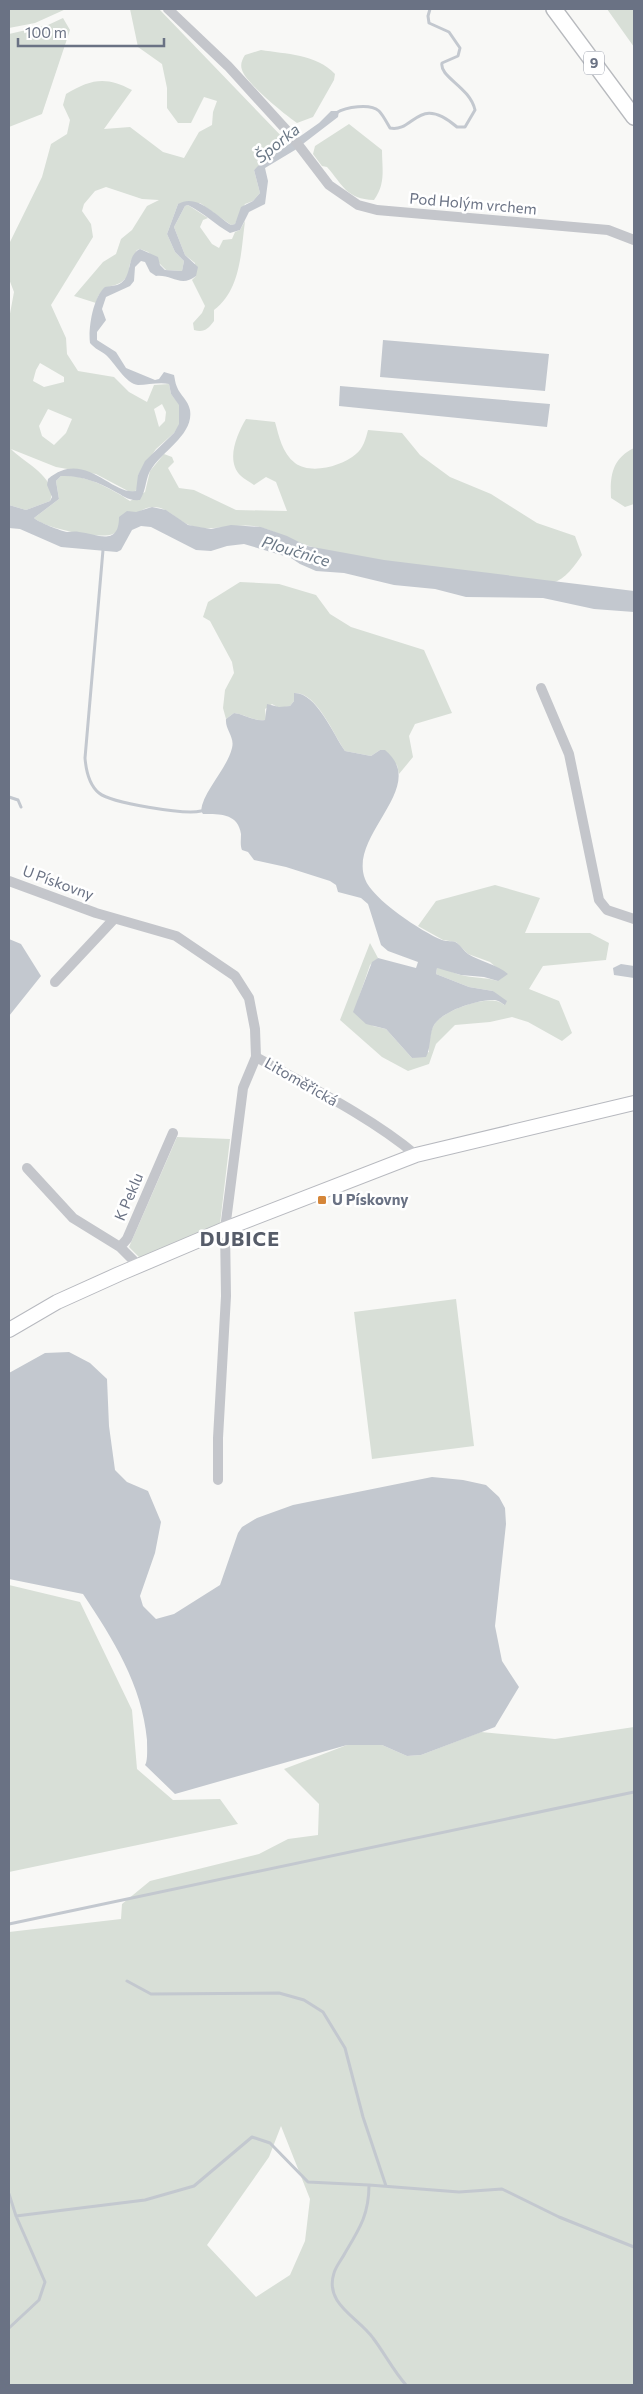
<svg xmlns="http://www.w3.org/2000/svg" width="643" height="2394" viewBox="0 0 643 2394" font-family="Commissioner,sans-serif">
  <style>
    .green { fill: #d8dfd7; fill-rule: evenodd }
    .water { fill: #c3c8cf }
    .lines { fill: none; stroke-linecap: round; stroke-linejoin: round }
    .stream { stroke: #c3c8cf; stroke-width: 3 }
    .secondary-casing { stroke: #b7b9bf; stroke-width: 16 }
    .primary-casing { stroke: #b8babe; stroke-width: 18 }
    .street { stroke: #c4c6cb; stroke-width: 10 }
    .secondary { stroke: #fff; stroke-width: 14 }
    .primary { stroke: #fff; stroke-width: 15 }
    .poi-dot { fill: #d58639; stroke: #fff; stroke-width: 2 }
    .labels { text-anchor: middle; stroke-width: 5; stroke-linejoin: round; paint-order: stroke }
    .shield { fill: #fff; stroke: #979ca9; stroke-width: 1 }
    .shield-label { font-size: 14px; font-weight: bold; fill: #6a7284 }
    .street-label { font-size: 15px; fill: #6a7284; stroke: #fff }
    .poi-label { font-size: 15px; font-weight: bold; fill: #6a7284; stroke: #fff; text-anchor: start }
    .water-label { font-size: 16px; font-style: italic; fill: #6b7886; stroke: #fff }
    .district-label { font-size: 20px; font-weight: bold; letter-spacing: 1px; fill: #575d6a; stroke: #fff }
  </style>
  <rect width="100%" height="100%" fill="#f8f8f6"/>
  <path class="green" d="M9,9H66L35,23L9,28Z
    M130,9H159L288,143L254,170L260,193L253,201L245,204L235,224L231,225L200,203L178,204L167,234L175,252L184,261L182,271L166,270L148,252L140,249L137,250C135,254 131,260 130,264C128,269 130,272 127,276C117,292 102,279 96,303L74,296L103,262L116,254L121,239L132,230L147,206L159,200L142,199L106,187L95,191L84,204L82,211L91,224L93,237L51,305L66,338L67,354L78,371L114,377L129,392L147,402L154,385L169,384L171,394L179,404L180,424L174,433L156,449L138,475L139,485L135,492L128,491L96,474L56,467L11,449C23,462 59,478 50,501L26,510L9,505V319L14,292L9,279V244L42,177L51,144L67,134L70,120L63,105L66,94C91,79 106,76 132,90L104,129L130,127L163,152L184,158L199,132L212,125L213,112L217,101L204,97L191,123H178L167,108V88L162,64L138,47ZM40,363L64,377V382L44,387L33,381L36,370ZM162,404L166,412L165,421L159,427L154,409ZM48,409L72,419L66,433L54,445L42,436L39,426Z
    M607,9H634V47Z
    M63,18L70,30L42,114L9,127V34L48,25Z
    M261,50C285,54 317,54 335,74L334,80L313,117L297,123C285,115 246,83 242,70C240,64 242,60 245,55Z
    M349,124L382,150C382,169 386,183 374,200C346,199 343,185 327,167L322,166L313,154L315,146Z
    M188,205L208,218L203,220L200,227L212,244L219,248L223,240L232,239L235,232L240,230L245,221C241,251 241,290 214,310V321C208,329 204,333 194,330L193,323L202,313L205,306L192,280L196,276L195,263L185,255L174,227L185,206Z
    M246,419L275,422C279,436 282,453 295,463C311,475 342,466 356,454C363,449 366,438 368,430L402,433L420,455L450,477L491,494L537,523L575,536L582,555C575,565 565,580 552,583C541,585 508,577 495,576C434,568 369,563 309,546C294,542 279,533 263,528C239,520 213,534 189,525C176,520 167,506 152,507C133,509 128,528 113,534C99,540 44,528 34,518L59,499L56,481L61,476C85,474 110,488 130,501L145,492L150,471L164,454L172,457L174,462L168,468L179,488L194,490L236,510L287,511L276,482L266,477L254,485C250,482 244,479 241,476C225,461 237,434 246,419Z
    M634,448V504L625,507L611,498C610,475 612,459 634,448Z
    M240,582L279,584L316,595L330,614L351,627L424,650L452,713L415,724L409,736L413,757L399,774L397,765L380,750L371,756L345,751C334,735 316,691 294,693V701L290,706L279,708L272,704L265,709L266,720C255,722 244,714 234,713L226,719L223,708L225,690L234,673L232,662L210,621L203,617L208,602Z
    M495,885L540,898L525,933H590L609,943L606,960L543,966L529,989L559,1001L572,1033L562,1041L528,1022L512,1017L490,1022L455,1025L436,1044L429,1064L408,1071L382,1057L340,1020L370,943L378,958L370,965L358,1000L373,1026L386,1029L412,1058L429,1052C429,1042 430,1029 436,1022C446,1010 492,992 504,1005L493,991L469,987L436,974L437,968C445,968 453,973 461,975C473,978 485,977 498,981V969L490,962L468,954L456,942L443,940L418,926L436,901Z
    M177,1137L230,1139L220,1224L140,1258L129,1247Z
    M456,1299L474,1446L372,1459L354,1312Z
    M9,1585L80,1602L132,1710L137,1769L173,1800L220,1799L238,1824L9,1872Z
    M634,1727V2385H9V1932L121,1919L122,1904L150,1881L259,1854L288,1839L318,1835L319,1804L284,1769L347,1745H382L407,1756L421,1755L481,1732L555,1739ZM281,2126L310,2199L305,2241L290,2275L256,2297L207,2245L269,2157Z"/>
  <path class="water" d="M331,111H339L338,117L295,150L265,168L268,181L265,204L249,212L240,230L230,233C216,225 204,213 188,205L185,206L174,227L185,255L198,267L196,276C181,288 171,274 156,276L150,272L145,262L141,261L135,267L134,281L130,286L106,297L102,309L106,320L97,332V340L116,352L126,368L155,380L159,379L164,372L174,375C175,379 175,383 177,387C180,395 188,400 190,410C194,434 163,451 152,468C145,477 147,489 140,500C128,501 124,496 114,491C99,482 79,475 61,476L56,481L59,499L34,518C38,522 61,531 67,532C71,532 75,531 79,532C97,534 119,547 119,517L127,511L136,512L152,507L166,510L188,525L211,529L231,525L261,527L287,536L307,546L384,560L634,591V612L594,609L543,598L466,597L435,589L394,585L344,573L316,571L300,564L291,558L244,544L227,546L211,551L196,550L151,527L141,526L132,530L121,550L117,552L61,547L20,529L9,528V505L26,510L50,501L52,497L47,485L48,479C84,448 112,496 136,491L138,475L145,461L174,433L179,424V405L171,394L169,384C159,382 148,385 138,385C126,384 114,362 106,355C101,351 95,349 90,343C88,329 93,297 105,287C109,286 114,286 117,285C134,279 125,256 140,249L158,257L160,265L165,270L182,271L184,261L175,252L167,234L178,204C197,193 215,215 231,225L235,224L241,207L253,201L260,193L254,170L258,166L319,123Z
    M383,340L549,354L545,391L380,377Z
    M340,386L550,404L547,427L339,406Z
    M294,693C316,692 333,734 345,751L371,756L380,750H385C430,787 348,834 365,879C372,899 422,932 442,940C447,942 453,940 457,943C461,946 464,951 468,954C479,961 498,965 508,974L498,981L484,977L461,975L437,968L436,974L469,987L493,991L507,1001L505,1005C501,1003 500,1001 495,1000C479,999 440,1011 433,1027C429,1037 431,1048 426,1057L412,1058L386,1029L366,1024L353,1012L372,962L378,958L416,968L418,962L388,951L381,945L368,904L361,898L338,892L336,885L330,881L286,867L254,860L248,852L242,850C240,845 241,840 241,834C238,813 219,814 203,814L201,811C203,791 227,769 232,748C235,737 225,730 226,719L234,713C244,714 255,722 265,720L267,704L279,707L290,706L294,701Z
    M9,939L21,944L41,976L9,1016Z
    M621,964L634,966V978L614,975L613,968Z
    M69,1352L90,1363L107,1379L109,1426L115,1470L127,1482L148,1491L161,1522L155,1553L140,1596L143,1606L156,1619L174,1614L220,1585L238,1533L242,1527L257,1518L293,1505L432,1477L463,1480L486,1485L499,1497L505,1508L506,1524L495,1626L502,1661L519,1687L495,1727L421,1755L407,1756L382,1745H347L175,1794L145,1765C148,1761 147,1747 147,1740C142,1685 113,1639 83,1594L9,1579V1373L45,1353Z"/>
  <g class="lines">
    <path class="stream" d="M336,113C346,107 370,103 379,111C383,115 387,123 390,128C414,133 418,93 457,127H465L475,110C470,87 439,77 442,63L458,56L460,48L449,32L429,23L428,16L430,9
      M103,550L85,758C86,770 89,785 99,793C111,803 185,815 201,811
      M9,797L18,800L21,807
      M9,1924L634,1792
      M127,1981L151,1994L279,1993L304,2000L323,2012L345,2048L363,2117L386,2186
      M369,2185L459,2192L502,2189L559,2217L634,2247
      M9,2194L16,2216L45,2282L39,2300L9,2328
      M16,2216L145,2200L194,2186L252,2137L270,2143L308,2182L369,2185C369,2214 360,2228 345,2253C342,2259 336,2266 334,2273C324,2304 358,2317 373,2338C385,2354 393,2370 406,2385"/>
    <defs>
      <path id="secondary" d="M9,1330L57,1302L119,1274L225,1229L416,1155L634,1103"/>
      <path id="primary" d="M554,9L634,117"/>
    </defs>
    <use href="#secondary" class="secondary-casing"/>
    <use href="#primary" class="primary-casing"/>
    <path class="street" d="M168,9L228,66L290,134L329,185L358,205L377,210L608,230L634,240
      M541,688L569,754L599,900L607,910L634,919
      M9,881L96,913L176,936L235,976L249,998L255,1029L256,1057L243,1088L225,1229L226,1296L218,1438V1480
      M55,982L114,919
      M256,1057C308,1086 371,1117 416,1155
      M27,1168L73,1218L120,1247
      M139,1266L120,1247L127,1239L173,1133"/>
    <use href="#secondary" class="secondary"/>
    <use href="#primary" class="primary"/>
  </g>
  <rect class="poi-dot" x="317" y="1195" width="10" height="10" rx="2.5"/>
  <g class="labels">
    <rect class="shield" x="584" y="51.5" width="20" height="23" rx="4"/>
    <g class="shield-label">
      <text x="594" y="68">9</text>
    </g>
    <g class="street-label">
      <text transform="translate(473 204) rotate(5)" y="5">Pod Holým vrchem</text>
      <text transform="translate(58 883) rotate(20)" y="5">U Pískovny</text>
      <text transform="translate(301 1082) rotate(30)" y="5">Litoměřická</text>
      <text transform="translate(129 1197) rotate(-67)" y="5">K Peklu</text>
    </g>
    <g class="poi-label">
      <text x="332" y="1205">U Pískovny</text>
    </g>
    <g class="water-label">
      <text transform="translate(277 143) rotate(-39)" y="6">Šporka</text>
      <text transform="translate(296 551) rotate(17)" y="6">Ploučnice</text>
    </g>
    <g class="district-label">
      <text x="240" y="1246">DUBICE</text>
    </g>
  </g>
  <rect width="643" height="2394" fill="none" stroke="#6a7284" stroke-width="20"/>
  <path d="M18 38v8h146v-8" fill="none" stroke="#6a7284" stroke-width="2.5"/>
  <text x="25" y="38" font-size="15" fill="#6a7284" stroke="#ffffff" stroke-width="4" paint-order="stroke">100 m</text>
</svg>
